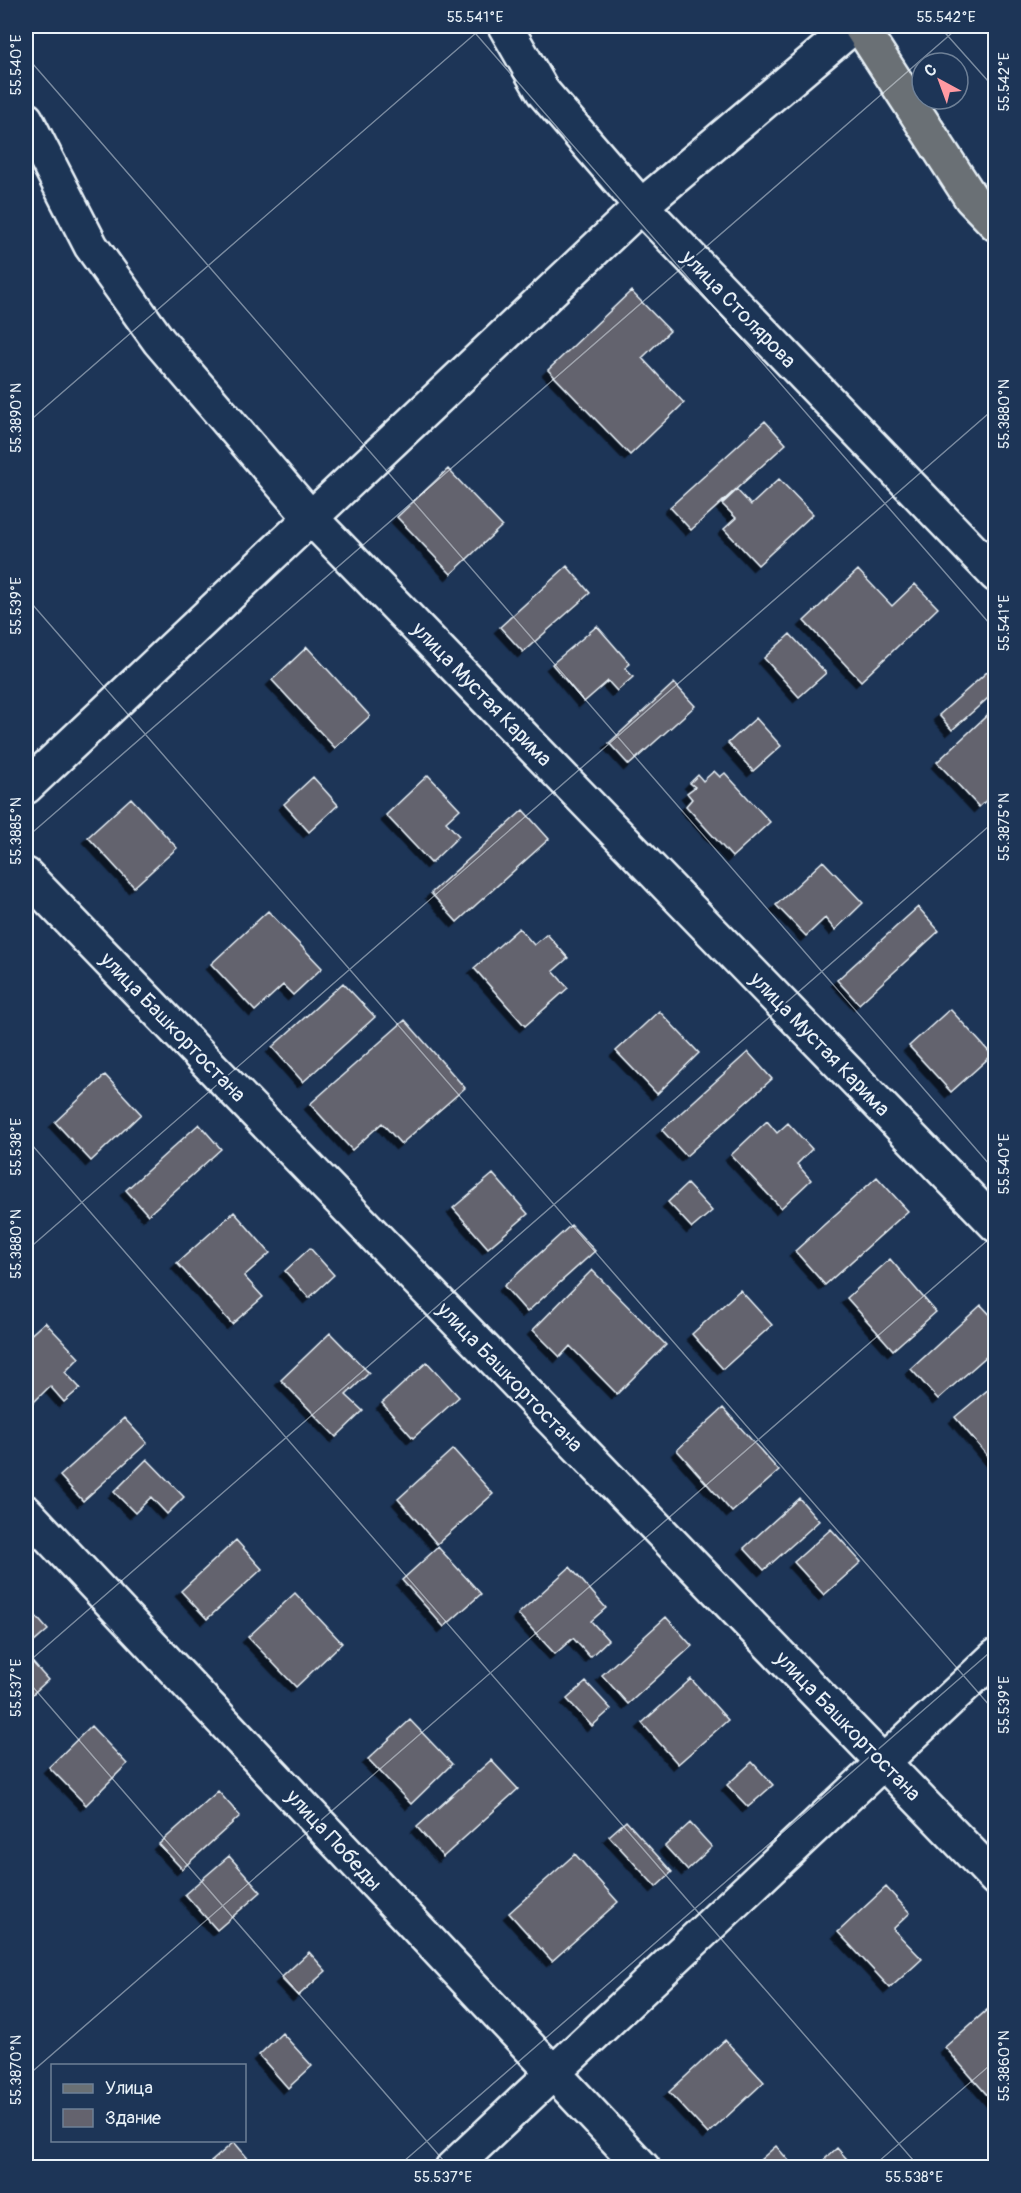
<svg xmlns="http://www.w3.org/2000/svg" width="1021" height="2193" viewBox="0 0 1021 2193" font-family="Pangolin,sans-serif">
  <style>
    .building { fill: #64636e; stroke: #e8f1f8; stroke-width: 1.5; filter: url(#shadow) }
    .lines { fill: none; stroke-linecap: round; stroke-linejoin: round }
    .minor-casing { stroke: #e8f1f8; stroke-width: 38 }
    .major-casing { stroke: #e8f1f8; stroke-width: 38 }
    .minor { stroke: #1d3557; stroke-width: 33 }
    .major { stroke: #6a7074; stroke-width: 33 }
    .ticks { fill: none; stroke: #e8f1f8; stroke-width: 1.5; stroke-opacity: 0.45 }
    .labels { text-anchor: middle; stroke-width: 4.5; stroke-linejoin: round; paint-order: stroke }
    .street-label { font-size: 21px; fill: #e8f1f8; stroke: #1d3557 }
    .neatline { fill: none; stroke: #e8f1f8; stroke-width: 2 }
    .ticks-label { font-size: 15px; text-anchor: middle; fill: #e8f1f8 }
  </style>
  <defs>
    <filter id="shadow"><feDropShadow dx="-5.5" dy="5.5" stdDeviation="0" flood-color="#0009"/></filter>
  </defs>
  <rect width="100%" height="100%" fill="#1d3557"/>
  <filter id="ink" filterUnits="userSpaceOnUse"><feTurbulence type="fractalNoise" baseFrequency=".0167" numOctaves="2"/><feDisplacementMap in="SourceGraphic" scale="12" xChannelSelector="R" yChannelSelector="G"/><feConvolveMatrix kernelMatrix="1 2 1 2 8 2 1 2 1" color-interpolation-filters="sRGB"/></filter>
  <g filter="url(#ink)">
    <path class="building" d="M631,291L670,331L642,358L684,403L630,455L548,370Z
      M765,421L786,444L691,530L670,507Z
      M448,469L502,526L451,574L397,517Z
      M779,479L813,514L758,565L724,529L736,518L722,504L737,490L751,505Z
      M567,566L590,593L523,652L500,627Z
      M858,570L892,606L915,584L938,608L861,681L804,621Z
      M597,626L630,664L625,668L633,677L617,691L608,681L584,702L552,664Z
      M790,634L826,673L799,697L764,658Z
      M307,647L370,716L335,748L272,680Z
      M996,664V691L952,730L939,715Z
      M674,683L695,706L629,765L609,743Z
      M995,708L996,791L979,807L937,762Z
      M756,718L781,746L753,771L728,743Z
      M714,771L720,777L725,773L770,822L732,857L686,806L692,799L687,793L695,787L690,783L698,775L703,781Z
      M428,775L460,809L446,822L459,836L431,863L386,815Z
      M313,777L338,805L309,832L284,804Z
      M131,798L177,848L134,887L88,837Z
      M523,810L549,839L457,922L431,893Z
      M823,861L863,903L835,930L825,918L806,936L776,905Z
      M918,907L939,931L859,1004L837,980Z
      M268,911L322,968L293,995L283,985L255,1011L211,964Z
      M519,928L534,945L547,934L568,958L553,971L568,988L525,1026L474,968Z
      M343,983L375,1017L303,1082L272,1047Z
      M950,1009L992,1055L951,1092L909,1046Z
      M659,1011L699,1053L657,1094L616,1051Z
      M405,1020L465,1088L401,1144L382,1123L352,1150L310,1104Z
      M748,1052L772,1079L686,1156L662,1130Z
      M105,1075L141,1114L91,1161L55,1122Z
      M767,1121L777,1133L788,1123L812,1149L797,1164L811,1180L781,1208L731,1155Z
      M199,1124L221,1149L148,1215L126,1190Z
      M493,1174L528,1214L488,1248L453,1208Z
      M877,1177L908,1211L825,1285L795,1251Z
      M687,1184L712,1211L692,1228L668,1202Z
      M234,1212L270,1253L244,1276L263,1297L232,1324L177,1263Z
      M571,1225L595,1251L527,1312L504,1286Z
      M310,1248L334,1275L309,1298L285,1271Z
      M890,1259L936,1312L893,1350L847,1298Z
      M592,1270L666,1345L617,1394L570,1346L560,1357L533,1330Z
      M740,1290L772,1325L723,1369L692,1334Z
      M981,1305L996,1321V1348L938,1399L911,1369Z
      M45,1322L79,1358L65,1372L80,1388L64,1402L50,1386L26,1410V1339Z
      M330,1333L369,1373L346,1395L363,1411L336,1437L281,1380Z
      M427,1362L459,1397L413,1438L382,1403Z
      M996,1383V1466L955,1417Z
      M723,1408L779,1471L732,1512L677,1450Z
      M124,1418L147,1443L83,1501L60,1476Z
      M453,1449L493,1494L437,1544L398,1499Z
      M147,1459L184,1497L167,1514L151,1497L135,1513L114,1492Z
      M799,1498L819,1521L764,1570L744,1548Z
      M831,1529L861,1562L824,1595L794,1562Z
      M236,1540L262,1569L207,1619L181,1591Z
      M438,1547L481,1594L444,1627L402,1580Z
      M570,1567L606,1608L591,1621L608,1640L590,1657L573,1638L555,1654L518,1614Z
      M295,1593L342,1643L296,1687L248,1637Z
      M26,1605L48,1630L26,1649Z
      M666,1617L692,1646L628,1704L602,1675Z
      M26,1655L48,1680L26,1700Z
      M691,1679L728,1720L678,1764L642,1723Z
      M586,1682L611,1709L592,1726L567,1699Z
      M410,1720L452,1764L411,1804L368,1759Z
      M91,1726L127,1764L86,1805L49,1767Z
      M491,1760L518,1789L443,1857L417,1827Z
      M752,1762L773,1785L748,1807L727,1785Z
      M218,1791L240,1816L182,1869L159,1844Z
      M626,1821L672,1872L656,1887L609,1836Z
      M690,1823L712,1847L687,1870L665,1846Z
      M575,1854L618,1902L552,1961L509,1913Z
      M229,1856L261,1892L217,1930L185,1894Z
      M886,1887L910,1913L893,1929L922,1959L890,1988L838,1932Z
      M309,1952L326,1971L298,1996L281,1978Z
      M996,2002V2105L945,2047Z
      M282,2033L312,2066L288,2088L259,2055Z
      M725,2040L764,2082L708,2134L669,2092Z
      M234,2142L256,2168H204Z
      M776,2146L795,2168H751Z
      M837,2148L855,2168H815Z"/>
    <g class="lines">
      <defs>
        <path id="minor" d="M505,26L543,92L641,206L996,575
          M26,119L91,246L159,341L310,517L996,1225
          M26,787L641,206L854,26
          M26,875L996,1879
          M26,1512L643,2168
          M452,2168L996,1656"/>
        <path id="major" d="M860,26L971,198L996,224"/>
      </defs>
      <use href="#minor" class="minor-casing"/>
      <use href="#major" class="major-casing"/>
      <use href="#minor" class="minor"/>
      <use href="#major" class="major"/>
    </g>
  </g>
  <path class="ticks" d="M469,26L996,631M939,26L996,90M26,56L996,1172M26,424L484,26M26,597L996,1713M26,838L960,26M26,1138L920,2168M26,1251L996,407M26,1664L996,820M26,1679L450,2168M26,2077L996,1233M396,2168L996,1647M871,2168L996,2060"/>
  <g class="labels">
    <g class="street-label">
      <text transform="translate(739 309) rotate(46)" y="7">улица Столярова</text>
      <text transform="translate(482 694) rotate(46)" y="7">улица Мустая Карима</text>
      <text transform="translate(173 1027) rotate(46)" y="7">улица Башкортостана</text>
      <text transform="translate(820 1044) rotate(46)" y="7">улица Мустая Карима</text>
      <text transform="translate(510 1377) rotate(46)" y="7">улица Башкортостана</text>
      <text transform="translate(848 1726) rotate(46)" y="7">улица Башкортостана</text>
      <text transform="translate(334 1840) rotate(47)" y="7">улица Победы</text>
    </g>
  </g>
  <rect width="1021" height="2193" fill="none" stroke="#1d3557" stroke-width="66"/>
  <rect x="51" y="2064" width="195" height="78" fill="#1d3557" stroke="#6e8097" stroke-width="1.5"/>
  <rect x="63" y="2084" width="30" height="9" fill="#6a7074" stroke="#6e8097" stroke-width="1.5"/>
  <text x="105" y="2094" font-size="18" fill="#e8f1f8">Улица</text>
  <rect x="63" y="2109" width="30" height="18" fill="#64636e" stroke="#6e8097" stroke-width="1.5"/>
  <text x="105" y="2124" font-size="18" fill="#e8f1f8">Здание</text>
  <g transform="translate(940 81) rotate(319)"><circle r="28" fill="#1d3557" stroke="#6e8097" stroke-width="1.5"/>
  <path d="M0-4.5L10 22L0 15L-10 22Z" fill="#ff9aa2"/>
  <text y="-9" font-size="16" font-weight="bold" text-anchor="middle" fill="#e8f1f8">С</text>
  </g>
  <rect x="33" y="33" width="955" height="2127" class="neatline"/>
  <g class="ticks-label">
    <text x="475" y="22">55.541°E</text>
    <text x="946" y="22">55.542°E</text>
    <text transform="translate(16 65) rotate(-90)" y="5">55.540°E</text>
    <text transform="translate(1004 82) rotate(-90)" y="5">55.542°E</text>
    <text transform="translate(1004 414) rotate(-90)" y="5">55.3880°N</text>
    <text transform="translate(16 418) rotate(-90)" y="5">55.3890°N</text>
    <text transform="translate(16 606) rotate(-90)" y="5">55.539°E</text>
    <text transform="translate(1004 623) rotate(-90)" y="5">55.541°E</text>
    <text transform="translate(1004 827) rotate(-90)" y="5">55.3875°N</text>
    <text transform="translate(16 831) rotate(-90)" y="5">55.3885°N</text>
    <text transform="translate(16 1147) rotate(-90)" y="5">55.538°E</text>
    <text transform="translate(1004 1164) rotate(-90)" y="5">55.540°E</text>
    <text transform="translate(16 1244) rotate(-90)" y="5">55.3880°N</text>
    <text transform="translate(16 1688) rotate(-90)" y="5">55.537°E</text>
    <text transform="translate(1004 1705) rotate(-90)" y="5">55.539°E</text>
    <text transform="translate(1004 2066) rotate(-90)" y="5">55.3860°N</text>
    <text transform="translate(16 2070) rotate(-90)" y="5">55.3870°N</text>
    <text x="443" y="2182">55.537°E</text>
    <text x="914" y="2182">55.538°E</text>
  </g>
</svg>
